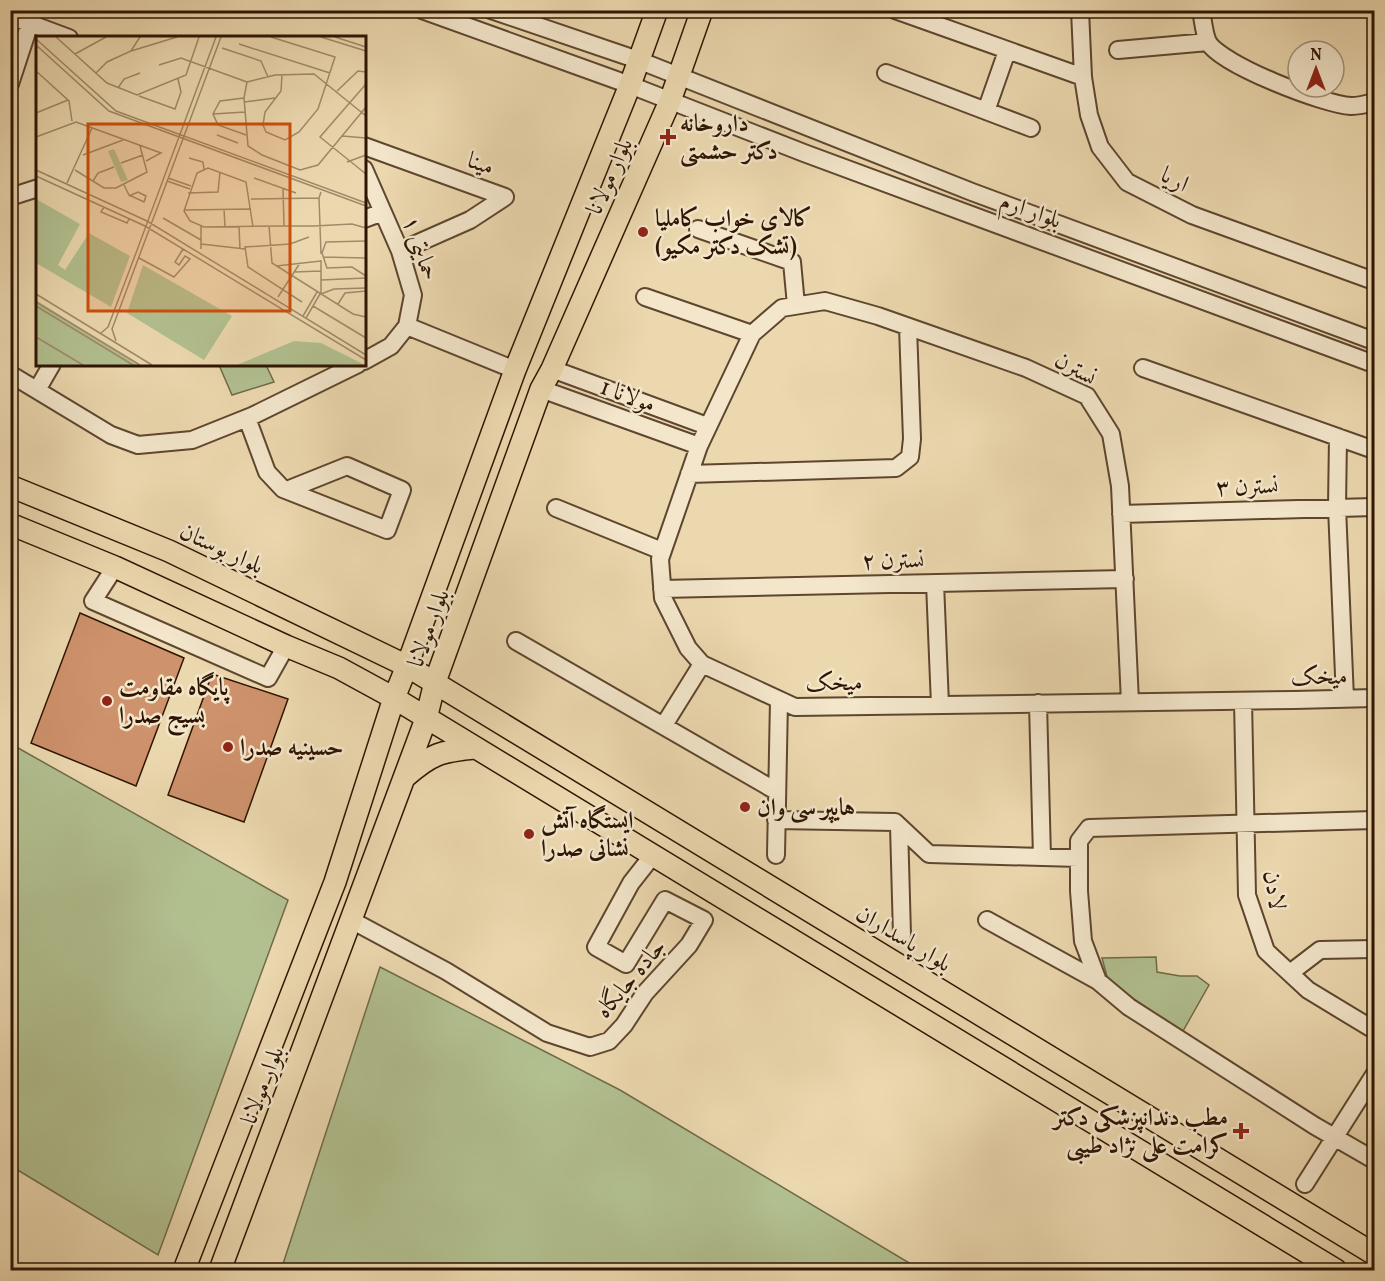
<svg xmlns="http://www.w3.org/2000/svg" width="1385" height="1281" viewBox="0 0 1385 1281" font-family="Vollkorn,Amiri,serif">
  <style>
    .green { fill: #b2c090; stroke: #706a4a; stroke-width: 1.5 }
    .building { fill: #ce926c; stroke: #2e1503; stroke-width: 1.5 }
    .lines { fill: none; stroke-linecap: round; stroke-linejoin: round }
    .minor-casing { stroke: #5e462e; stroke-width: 20 }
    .major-casing { stroke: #2e1503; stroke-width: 24 }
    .minor { stroke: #f3e6cb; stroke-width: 16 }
    .major { stroke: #ecd8af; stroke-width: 21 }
    .poi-dot { fill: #8f2418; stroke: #f3e6cb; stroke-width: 2 }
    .labels { text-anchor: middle; stroke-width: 5; stroke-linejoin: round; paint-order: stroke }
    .poi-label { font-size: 24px; font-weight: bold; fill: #2e1503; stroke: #f3e6cb; text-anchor: start }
    .street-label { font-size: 24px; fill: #2e1503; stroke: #f3e6cb }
    .inset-road { fill: none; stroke: #a08a6a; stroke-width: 1.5 }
    .view { fill: #cc4f0b; fill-opacity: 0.15; stroke: #cc4f0b; stroke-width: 3 }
    .inset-edge { fill: none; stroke: #2e1503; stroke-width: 3 }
  </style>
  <rect width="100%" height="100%" fill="#ecd8af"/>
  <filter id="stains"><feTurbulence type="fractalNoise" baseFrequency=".00333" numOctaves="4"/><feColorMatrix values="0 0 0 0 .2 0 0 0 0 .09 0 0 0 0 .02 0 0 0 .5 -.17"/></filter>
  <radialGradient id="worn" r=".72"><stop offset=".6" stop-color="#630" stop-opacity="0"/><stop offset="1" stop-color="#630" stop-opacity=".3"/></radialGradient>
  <path class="green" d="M219,365H266L274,382L232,395Z
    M11,744L288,900L158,1255L11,1166Z
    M1156,957L1157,972L1180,976H1197L1209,985L1183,1031L1156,1015L1108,980L1102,958Z
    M380,967L620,1090L921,1270H281Z"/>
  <path class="building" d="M80,613L184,658L136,786L31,743Z
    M212,674L288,699L244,822L168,795Z"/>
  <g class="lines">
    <defs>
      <path id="minor" d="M422,10L630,85L804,153L1374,364
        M491,10L638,60L972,192L1374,341
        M895,10L1083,77
        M1080,10L1083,77L1089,115L1100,147L1127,182L1192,215L1374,281
        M1201,10C1203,20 1204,34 1208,42C1221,65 1325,105 1351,106C1359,106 1367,104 1374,102
        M10,16L69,38
        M1118,50L1208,42
        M886,73L1031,128
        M10,84L30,23
        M986,111L1007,51
        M364,146L505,197L470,220L400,251
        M364,169L400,251L413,295L407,326L391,346L364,361
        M10,197L38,188
        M364,219L383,212
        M698,229L792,262L796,305
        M645,297L752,334
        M407,326L515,370
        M1143,368L1374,450
        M552,369L707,426
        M10,374L111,435L138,445L192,440L252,416L358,364
        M541,389L699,446
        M37,390L52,364
        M247,418L267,472L283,489L387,530L402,490L347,466L287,490
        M1338,437L1337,507L1345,699
        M689,474L896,468L910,457L912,439L908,327
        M556,508L662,551
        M1121,514L1374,507
        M115,567L93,601L268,678L286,646
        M935,583L940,705
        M662,589L1125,579
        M516,641L776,791
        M1243,701L1247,895L1266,951L1308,990L1374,1030
        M1130,702L1120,486L1111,434L1087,396L1026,368L878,316L825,301L782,308L752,334L699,446L660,559L663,598L688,648L702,664L795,707L1295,700L1374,698
        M1038,703L1042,857
        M664,725L702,664
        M776,820L895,822L929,854L1079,858
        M1374,820L1089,828L1079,841V891L1083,941L1098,981L1129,1007L1315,1126L1374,1160
        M899,826L902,935
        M776,855L779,700
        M351,920L446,971L547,1033L590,1047L609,1041L624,1025L645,993L689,945L704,920L665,900L626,964L596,947L631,883L653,855
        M987,920L1098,981
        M1290,973L1320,950L1374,949
        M1305,1184L1374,1075"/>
      <path id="major" d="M10,486L169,551L407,666L1374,1254
        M10,524L115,567L286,646L339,668L394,698L1336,1270
        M405,777C431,754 441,751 475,748
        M184,1270L335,882L394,698L407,666L515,370L630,85L657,10
        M220,1270L426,719L435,682L541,389L552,369L670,101L702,10"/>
    </defs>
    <use href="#minor" class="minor-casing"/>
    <use href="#major" class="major-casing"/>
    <use href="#minor" class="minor"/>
    <use href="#major" class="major"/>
  </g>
  <g class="poi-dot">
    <path d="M665 128h6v6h6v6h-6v6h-6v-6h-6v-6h6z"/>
    <circle cx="643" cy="232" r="6"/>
    <circle cx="107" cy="701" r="6"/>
    <circle cx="228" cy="747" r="6"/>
    <circle cx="745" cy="807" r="6"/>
    <circle cx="529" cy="834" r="6"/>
    <path d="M1238 1122h6v6h6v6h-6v6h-6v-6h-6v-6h6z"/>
  </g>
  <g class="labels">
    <g class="poi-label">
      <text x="680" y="131">داروخانه<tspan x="680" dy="28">دکتر حشمتی</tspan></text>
      <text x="655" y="226">کالای خواب کاملیا<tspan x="655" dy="28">(تشک دکتر مکیو)</tspan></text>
      <text x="119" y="695">پایگاه مقاومت<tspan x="119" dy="28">بسیج صدرا</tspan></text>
      <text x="240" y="755">حسینیه صدرا</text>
      <text x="757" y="815">هایپر سی وان</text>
      <text x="541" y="828">ایستگاه آتش<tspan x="541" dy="28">نشانی صدرا</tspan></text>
      <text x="1228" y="1125" text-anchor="end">مطب دندانپزشکی دکتر<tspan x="1228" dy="28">کرامت علی نژاد طیبی</tspan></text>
    </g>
    <g class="street-label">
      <text transform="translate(481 163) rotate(20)" y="8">مینا</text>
      <text transform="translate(609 176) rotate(-66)" y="8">بلوار مولانا</text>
      <text transform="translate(1175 179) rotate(27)" y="8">اریا</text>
      <text transform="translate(1031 210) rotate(20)" y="8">بلوار ارم</text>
      <text transform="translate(421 248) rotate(71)" y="8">حمایتی ۱</text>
      <text transform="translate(1076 368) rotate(30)" y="8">نسترن</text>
      <text transform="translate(628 395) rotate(20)" y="8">مولانا 1</text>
      <text transform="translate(1247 486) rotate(-2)" y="8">نسترن ۳</text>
      <text transform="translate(222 548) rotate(25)" y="8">بلوار بوستان</text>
      <text transform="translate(893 560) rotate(-1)" y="8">نسترن ۲</text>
      <text transform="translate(428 628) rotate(-70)" y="8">بلوار مولانا</text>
      <text transform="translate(1319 676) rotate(-1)" y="8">میخک</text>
      <text x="834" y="690">میخک</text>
      <text transform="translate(1275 890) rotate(80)" y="8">لادن</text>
      <text transform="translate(904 938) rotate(31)" y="8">بلوار پاسداران</text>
      <text transform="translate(630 978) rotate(-50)" y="8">جاده جایگاه</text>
      <text transform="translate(262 1085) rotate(-69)" y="8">بلوار مولانا</text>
    </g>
  </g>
  <g transform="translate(36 36)">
    <rect width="330" height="330" fill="#ecd8af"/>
    <path d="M78,113L92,144L85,146L72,115ZM0,163L44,188L22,229L29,234L53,197L94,220L75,271L0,227ZM107,229L196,280L168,324L91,277ZM0,264L103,329H0ZM258,305L285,307L329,329H201Z" fill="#b2c090"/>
    <path class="inset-road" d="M20,1L71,47L101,59L150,39L163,1M235,1L299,21L282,73L263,96L249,104L230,96L227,89L229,76L245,55L246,39M285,1L330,15M299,1L330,11M0,3L80,75L330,167M203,8L294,37M0,9L73,75L330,170M186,12L225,25L232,41M95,15L141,1M39,18L70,1M123,29L145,22L211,46M0,35L33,65L36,85M60,37L71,26L95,15L104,1M211,46L208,62L212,110L226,119L264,134L282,129L330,71M211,46L239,39L278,38L330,80M330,48L284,101L330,138M82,52L88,43L104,37M301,55L322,35L330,36M103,60L139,73L145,56L142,43M208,62L184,65L177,78L182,89L210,99M208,66L239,62M0,77L32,64M177,78L209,76M181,99L202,107M306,100L330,102M0,101L40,86L125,117L110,125M47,119L87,104M153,122L167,126L168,133M311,126L330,119M85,127L107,119M0,134L111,185L330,319M39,134L68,152H80L111,136L104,110M0,140L109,190L330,324M132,142L155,150M218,142L260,157M57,145L62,137L78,131M131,145L154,153M31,147L56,92M88,149L93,159L108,166L110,160L102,156L93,160M247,152L248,190M152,157L182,156L184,136M283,162L285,218M215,163L283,162L285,156M68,171L65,176L91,187L93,183M188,173L189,191M148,174L215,173M127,182L165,204M233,190L236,227L317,278L330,281M203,191L204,213M217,191L210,146L172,132L161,137L148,175L154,185L168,191L241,190H278L316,188L330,192M330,205L290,206L286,217L291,232L316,231L330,240M165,208L209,213M165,213V190M287,221L330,222M103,222L138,241L154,223L149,220L143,229L139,226L147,213M285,224V258M240,230L285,225M258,236L285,235M285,244L330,242M0,258L116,329M285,258L298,253L330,252M242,261L264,227M0,266L104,329M266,266L212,231L209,211L254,208L273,201M302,268L309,257L330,255M0,270L97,329M277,270L330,302M267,280L281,256M270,282L284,258M65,297L72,291L100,217L180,1M0,301L47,329M80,305L76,293L185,1"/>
    <path class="view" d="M52,88H254V275H52Z"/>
    <rect width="330" height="330" class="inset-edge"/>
  </g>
  <rect width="1385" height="1281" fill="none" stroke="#ecd8af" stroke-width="36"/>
  <rect x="12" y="12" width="1361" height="1257" fill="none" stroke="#2e1503" stroke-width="3"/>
  <rect x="18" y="18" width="1349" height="1245" fill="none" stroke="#2e1503" stroke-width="1.5"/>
  <g transform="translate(1316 69)"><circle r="28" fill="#f3e6cb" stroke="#a4927b" stroke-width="1.5"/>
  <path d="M0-4.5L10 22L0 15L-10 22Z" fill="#8f2418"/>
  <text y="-9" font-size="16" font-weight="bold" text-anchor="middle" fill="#2e1503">N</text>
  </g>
  <rect width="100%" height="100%" filter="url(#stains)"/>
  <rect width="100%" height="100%" fill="url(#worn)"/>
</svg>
